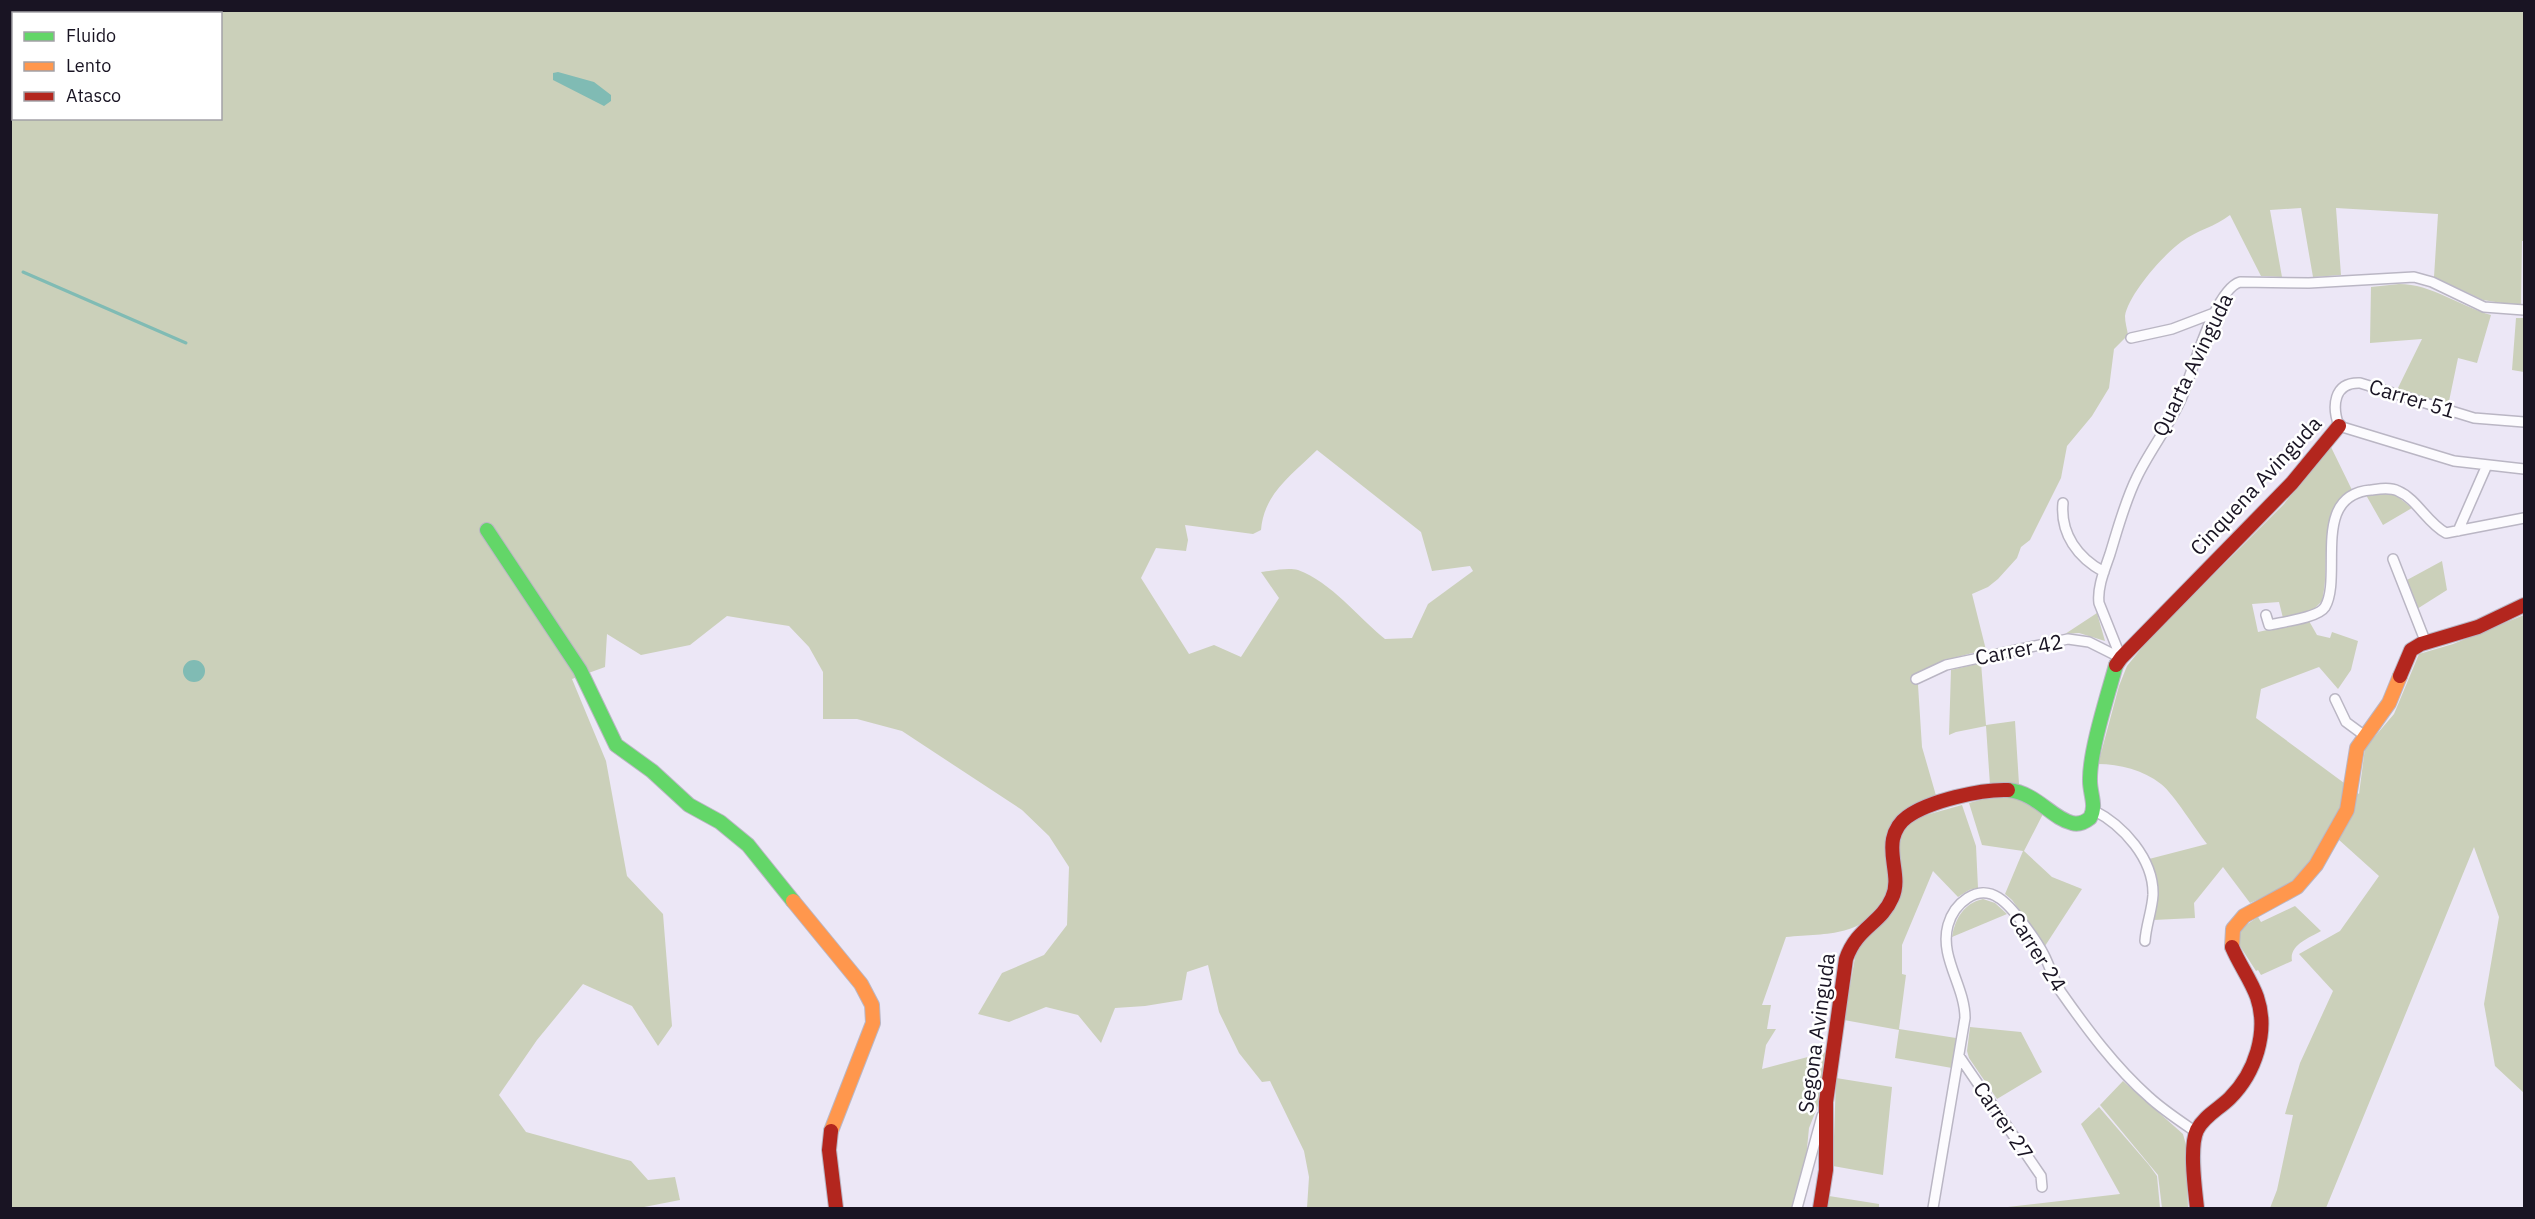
<svg xmlns="http://www.w3.org/2000/svg" width="2535" height="1219" viewBox="0 0 2535 1219" font-family="'IBM Plex Sans',sans-serif">
  <style>
    .green { fill: #cbd0ba; fill-rule: evenodd }
    .water { fill: #80bbb4 }
    .lines { fill: none; stroke-linecap: round; stroke-linejoin: round }
    .stream { stroke: #80bbb4; stroke-width: 3 }
    .street-casing { stroke: #bab6c4; stroke-width: 12 }
    .fast-casing { stroke: #bab6c4; stroke-width: 16 }
    .slow-casing { stroke: #bab6c4; stroke-width: 16 }
    .jam-casing { stroke: #bab6c4; stroke-width: 16 }
    .street { stroke: #fcfbfe; stroke-width: 9 }
    .fast { stroke: #63d668; stroke-width: 14 }
    .slow { stroke: #ff974d; stroke-width: 14 }
    .jam { stroke: #b3261e; stroke-width: 14 }
    .labels { text-anchor: middle; stroke-width: 5; stroke-linejoin: round; paint-order: stroke }
    .street-label { font-size: 21px; fill: #191423; stroke: #fff }
  </style>
  <rect width="100%" height="100%" fill="#ece7f6"/>
  <path class="green" d="M10,11H2524V241H2522L2521,306L2483,300L2434,277L2438,214L2336,208L2341,275L2313,277L2301,208L2270,210L2282,277L2261,276L2230,215C2215,227 2197,230 2181,242C2164,254 2128,295 2125,316C2125,322 2127,329 2128,335L2114,349L2109,388L2092,416L2067,446L2061,478L2030,540L2021,547L2017,558L1998,579L1988,587L1972,594L1986,650C1960,656 1934,661 1913,678L1918,685L1922,747L1937,799L1905,811L1888,894C1865,938 1829,933 1786,937L1762,1005H1771L1767,1029H1776L1766,1045L1762,1069L1827,1052L1821,1098L1809,1128L1806,1159L1793,1208H1307L1309,1177L1304,1151L1270,1081L1262,1082L1239,1053L1219,1012L1208,965L1187,972L1182,1000L1145,1006L1115,1008L1101,1043L1078,1015L1046,1007L1009,1022L978,1014L1002,973L1044,955L1067,925L1069,867L1049,836L1022,810L902,731L857,719H823V672L809,647L789,626L727,616L690,645L641,655L607,634L605,667L572,679L606,761L627,876L663,914L672,1026L658,1046L632,1006L583,984L537,1040L499,1095L526,1132L631,1161L648,1180L675,1177L680,1200L639,1208H11ZM14,14H220V118H14ZM1317,450L1421,532L1432,571L1470,566L1473,571L1428,604L1412,638L1385,639C1358,617 1331,582 1298,570C1288,567 1271,571 1261,572L1279,598L1241,657L1214,645L1189,654L1141,578L1156,548L1186,551L1188,540L1185,525L1253,534L1261,530C1264,493 1292,475 1317,450Z
    M2399,284C2432,284 2459,306 2491,315L2477,363L2458,358L2448,406L2397,390L2422,339L2370,343L2371,287Z
    M2516,318H2524V372L2512,370Z
    M2330,445L2352,490C2314,520 2332,560 2322,601L2313,610L2283,618L2279,602L2252,604L2258,632L2309,621L2317,635L2330,638L2332,632L2358,641L2351,670L2338,689L2319,667L2261,689L2256,718L2359,794L2365,748L2394,714L2419,654L2453,644L2524,615V1093L2495,1066L2484,1004L2499,917L2474,847L2326,1208H2270L2277,1190L2293,1115L2285,1114L2300,1063L2333,991L2299,954L2340,931L2379,876L2328,830L2307,866L2287,887L2250,903L2223,867L2194,903L2195,918L2153,920L2157,890L2149,859L2207,844C2196,830 2173,793 2161,784C2143,770 2120,764 2098,764L2119,686L2127,666L2148,640L2284,504Z
    M2393,493L2412,508L2383,525L2366,495Z
    M2442,561L2447,590L2417,609L2407,580Z
    M2097,613L2105,641L2079,633L2065,634Z
    M1981,663L1986,725L2015,721L2019,784L1990,785L1986,726L1956,732L1949,735L1951,670Z
    M1995,796L2018,797L2044,812L2024,851L2052,877L2082,889L2045,946L2012,900L2005,894L2023,851L1982,845L1969,803Z
    M1962,805L1976,846L1978,888L1969,890L1958,897L1933,871L1902,945V974L1906,975L1899,1029L1956,1038L1952,1068L1895,1058L1899,1030L1844,1020L1856,952L1862,939L1883,921L1897,857L1899,838L1904,829L1919,817Z
    M1983,899L1995,903L2007,914L1952,937C1955,919 1964,903 1983,899Z
    M2295,906L2321,931C2309,938 2289,945 2292,961L2261,975L2258,970L2256,971L2238,943L2240,929L2258,917L2261,922Z
    M1970,1027L2021,1032L2042,1072L1997,1099L1969,1058L1967,1051Z
    M1836,1078L1892,1087L1883,1175L1833,1166Z
    M2123,1081L2183,1134L2186,1145L2188,1208H2162L2158,1175L2100,1105Z
    M2099,1107L2149,1165L2157,1176L2160,1208H1999L2120,1194L2081,1124Z
    M1829,1196L1879,1204V1208H1826Z"/>
  <path class="water" d="M558,72L594,82L611,95V101L604,106L553,80V73Z
    M183 671a11 11 0 1 1 22 0a11 11 0 1 1-22 0Z"/>
  <g class="lines">
    <path class="stream" d="M23,272L186,343"/>
    <defs>
      <path id="street" d="M2131,338L2172,329L2214,313
        M2524,422L2474,418L2360,383C2333,382 2332,407 2339,426L2454,461L2524,469
        M2063,503C2060,534 2078,558 2104,572
        M2458,531L2487,465
        M2393,559L2426,643
        M2266,615L2269,625C2282,622 2318,618 2325,607C2343,576 2310,495 2371,490C2379,489 2390,487 2398,491C2417,499 2427,523 2446,533L2524,518
        M2121,658L2099,603C2097,587 2105,569 2110,554C2118,528 2125,501 2137,477C2150,450 2170,425 2182,397C2192,373 2215,289 2240,282L2309,283L2414,277L2432,282L2484,307L2524,310
        M1916,679L1946,665L2068,639L2089,642L2121,658
        M2335,699L2346,722L2365,736
        M2093,810C2123,825 2154,859 2153,895C2152,911 2146,925 2145,941
        M1959,1056L2041,1176L2042,1187
        M1797,1208L1822,1116
        M1933,1208L1965,1018C1965,986 1939,957 1948,925C1954,904 1977,883 1999,898C2012,906 2037,941 2044,955C2050,967 2054,981 2061,992C2087,1029 2115,1067 2149,1097C2163,1110 2180,1121 2196,1132"/>
      <path id="fast" d="M487,530L580,670L616,745L652,771L689,805L720,822L748,845L793,901
        M2008,790C2037,793 2051,818 2072,823C2079,825 2085,822 2090,818C2097,806 2090,794 2090,781C2089,753 2108,694 2116,665"/>
      <path id="slow" d="M793,901L861,984L872,1005L873,1023L831,1131
        M2232,947L2233,929L2244,916L2297,887L2316,865L2347,810L2357,748L2389,703L2400,676"/>
      <path id="jam" d="M2116,665L2121,658L2292,483L2339,426
        M2400,676L2411,650L2421,644L2478,627L2524,605
        M831,1131L829,1150L836,1208
        M1820,1208L1826,1170V1102L1846,959C1857,927 1881,924 1892,898C1901,879 1889,859 1893,839C1895,830 1900,822 1907,817C1929,801 1981,789 2008,790
        M2197,1208C2195,1189 2189,1147 2197,1130C2204,1116 2219,1109 2230,1098C2255,1073 2269,1032 2257,997C2251,980 2239,964 2232,947"/>
    </defs>
    <use href="#street" class="street-casing"/>
    <use href="#fast" class="fast-casing"/>
    <use href="#slow" class="slow-casing"/>
    <use href="#jam" class="jam-casing"/>
    <use href="#street" class="street"/>
    <use href="#fast" class="fast"/>
    <use href="#slow" class="slow"/>
    <use href="#jam" class="jam"/>
  </g>
  <g class="labels">
    <g class="street-label">
      <text transform="translate(2193 365) rotate(-64)" y="7">Quarta Avinguda</text>
      <text transform="translate(2412 399) rotate(17)" y="7">Carrer 51</text>
      <text transform="translate(2256 486) rotate(-47)" y="7">Cinquena Avinguda</text>
      <text transform="translate(2019 650) rotate(-11)" y="7">Carrer 42</text>
      <text transform="translate(2037 952) rotate(58)" y="7">Carrer 24</text>
      <text transform="translate(1817 1033) rotate(-82)" y="7">Segona Avinguda</text>
      <text transform="translate(2003 1121) rotate(56)" y="7">Carrer 27</text>
    </g>
  </g>
  <rect width="2535" height="1219" fill="none" stroke="#191423" stroke-width="24"/>
  <rect x="12" y="12" width="210" height="108" fill="#ffffff" stroke="#a3a1a7" stroke-width="1.5"/>
  <rect x="24" y="32" width="30" height="9" fill="#63d668" stroke="#a3a1a7" stroke-width="1.5"/>
  <text x="66" y="42" font-size="18" fill="#191423">Fluido</text>
  <rect x="24" y="62" width="30" height="9" fill="#ff974d" stroke="#a3a1a7" stroke-width="1.5"/>
  <text x="66" y="72" font-size="18" fill="#191423">Lento</text>
  <rect x="24" y="92" width="30" height="9" fill="#b3261e" stroke="#a3a1a7" stroke-width="1.5"/>
  <text x="66" y="102" font-size="18" fill="#191423">Atasco</text>
</svg>
